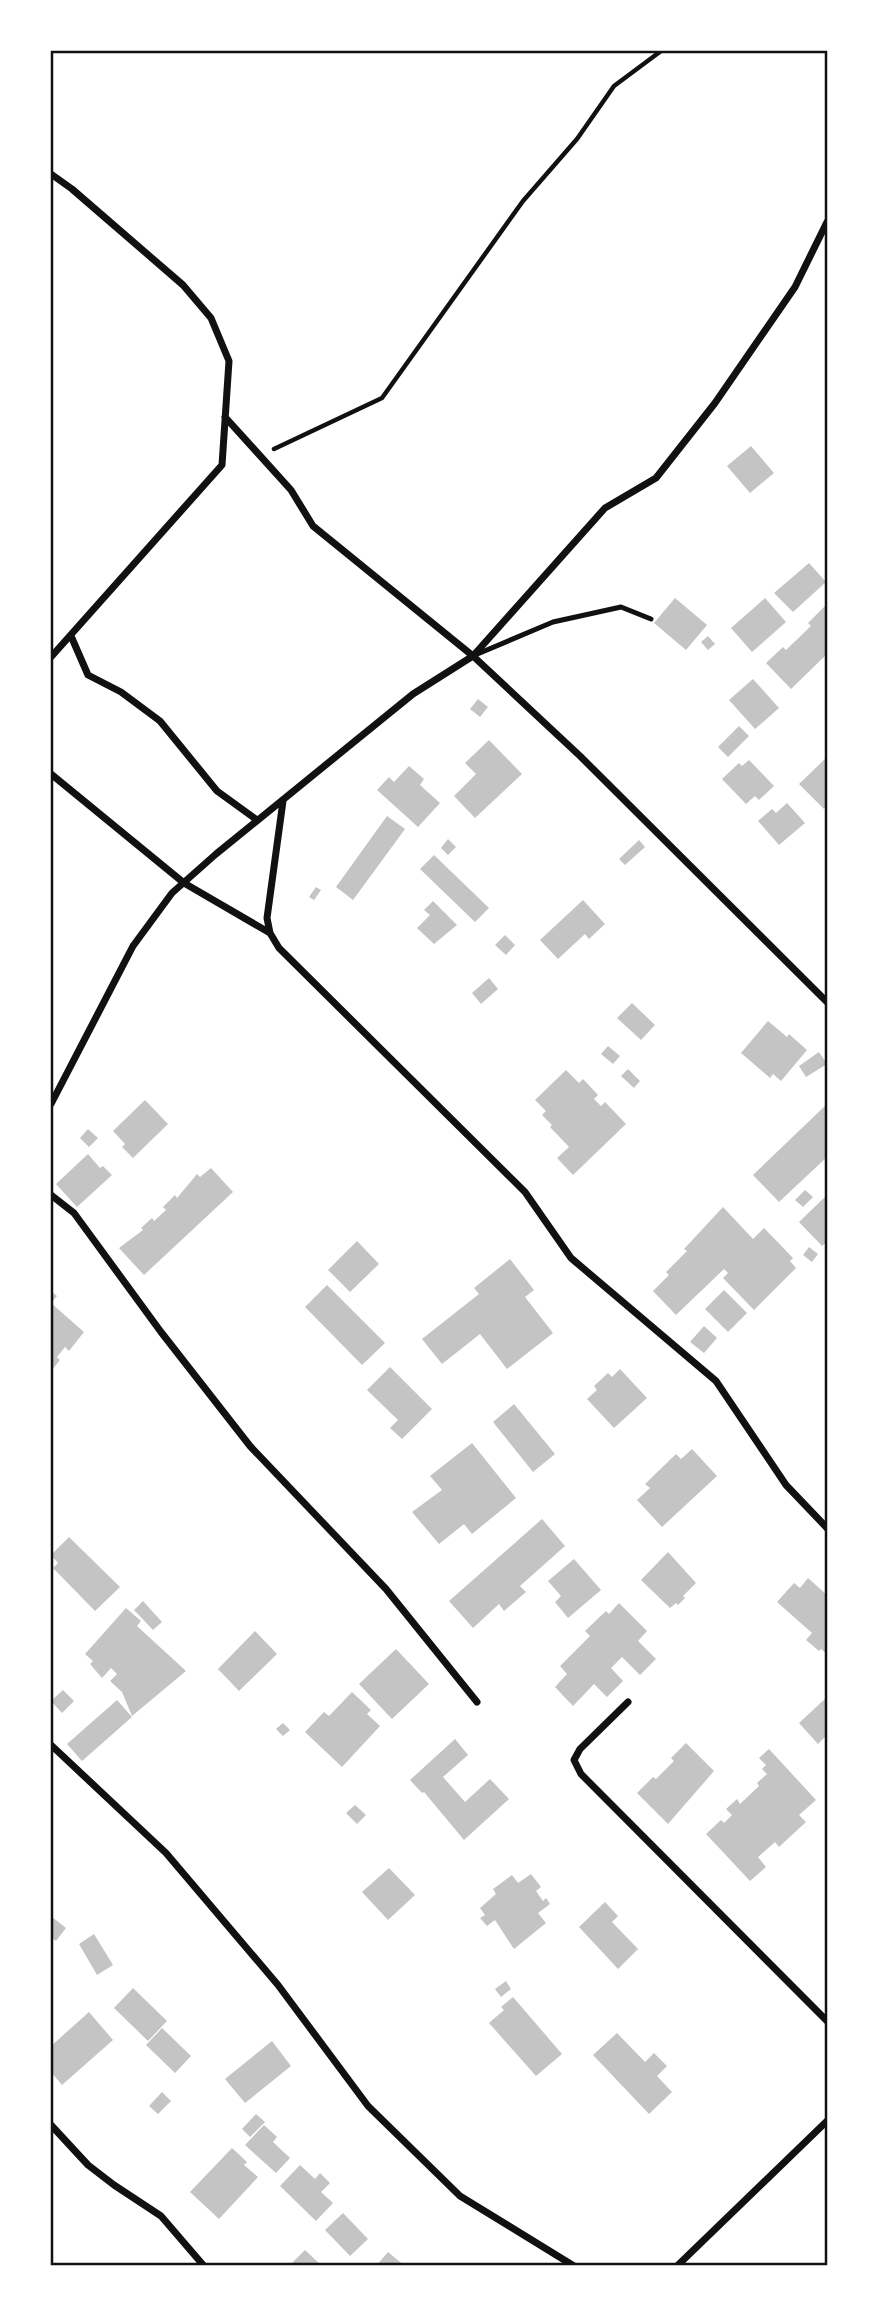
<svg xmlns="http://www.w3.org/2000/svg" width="878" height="2317" viewBox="0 0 878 2317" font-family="Ubuntu,sans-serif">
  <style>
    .building { fill: #c4c4c4 }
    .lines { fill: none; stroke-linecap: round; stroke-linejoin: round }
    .path { stroke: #111; stroke-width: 4.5 }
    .service { stroke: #111; stroke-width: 5 }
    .minor { stroke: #111; stroke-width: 7 }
    .neatline { fill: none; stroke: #111; stroke-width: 2.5 }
  </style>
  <rect width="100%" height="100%" fill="#fff"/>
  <path class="building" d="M751,446L774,473L750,493L727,466Z
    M809,563L826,582L793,612L774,593Z
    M675,598L707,625L686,650L654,623Z
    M765,598L786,622L752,652L731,628Z
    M825,606L827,608V654L791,689L766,663L783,647L786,650L811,626L808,623Z
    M708,636L715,644L708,650L701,642Z
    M753,679L779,708L755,729L729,700Z
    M478,699L488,707L480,717L470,709Z
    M739,726L749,736L728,757L718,747Z
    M489,740L522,774L475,818L454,796L476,774L465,763Z
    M826,758L827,805L824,809L799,784Z
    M749,760L774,786L759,800L755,796L746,804L722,779L739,763L742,766Z
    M409,766L424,779L420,785L440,803L418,827L377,790L389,777L394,782Z
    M787,803L805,823L779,845L758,821L772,809L776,813Z
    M387,816L405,829L353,900L336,887Z
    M448,839L456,847L448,855L441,848Z
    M639,840L645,847L625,865L619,859Z
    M434,855L489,908L475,922L420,869Z
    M316,887L321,890L314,900L309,897Z
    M583,900L605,924L589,939L585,934L558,959L540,940Z
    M433,901L457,925L434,944L417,928L430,915L424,910Z
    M505,935L515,945L506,955L495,945Z
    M489,978L498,989L481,1004L472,993Z
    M632,1003L655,1025L641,1040L617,1018Z
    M768,1021L787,1037L789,1034L807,1050L781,1081L773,1074L770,1078L741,1053Z
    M608,1046L620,1056L613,1064L601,1054Z
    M819,1052L827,1064L806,1077L799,1066Z
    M628,1069L640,1081L634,1088L621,1076Z
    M566,1070L579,1083L583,1079L598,1095L594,1099L601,1106L605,1102L626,1124L573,1175L557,1158L569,1147L550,1127L552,1125L542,1115L546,1111L535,1100Z
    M145,1100L168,1124L133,1158L122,1147L125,1144L113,1131Z
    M827,1104V1157L779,1202L753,1175Z
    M88,1129L98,1138L89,1147L80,1138Z
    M88,1154L100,1168L103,1166L112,1175L77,1207L56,1184Z
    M211,1168L233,1192L144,1275L119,1248L143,1230L141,1228L152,1218L154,1221L166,1210L163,1207L175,1195L177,1198L197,1174L200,1177Z
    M805,1190L813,1197L803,1207L795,1200Z
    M827,1195V1242L822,1246L799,1222Z
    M723,1207L753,1239L764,1228L793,1258L790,1261L796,1268L754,1310L723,1278L728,1273L724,1269L676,1315L653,1291L669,1275L666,1272L687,1251L684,1249Z
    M357,1241L379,1264L350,1292L328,1270Z
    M809,1247L818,1254L812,1262L803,1255Z
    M510,1259L534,1290L525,1297L553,1333L507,1369L480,1334L442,1364L422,1339L479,1294L474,1288Z
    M327,1285L385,1343L362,1365L305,1307Z
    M724,1290L747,1313L728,1332L705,1309Z
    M51,1291L57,1296L51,1303L84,1332L69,1351L65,1347L57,1357L60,1360L51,1371Z
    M704,1326L717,1338L704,1353L690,1342Z
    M390,1367L432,1409L402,1439L390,1428L398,1420L367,1390Z
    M620,1369L647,1398L614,1428L587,1399L597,1390L594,1386L608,1373L612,1377Z
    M514,1404L555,1454L533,1472L493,1422Z
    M472,1443L516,1498L472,1534L464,1524L439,1544L412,1512L442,1490L430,1476Z
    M692,1449L717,1476L662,1527L637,1500L650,1488L645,1484L676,1454L681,1459Z
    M542,1519L565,1546L520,1586L526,1592L504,1611L499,1604L473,1628L449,1601Z
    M69,1537L120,1587L95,1611L53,1568L58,1563L51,1555Z
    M668,1552L696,1583L683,1596L685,1598L678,1605L676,1603L670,1608L641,1580Z
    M574,1559L601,1590L568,1618L555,1602L561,1596L548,1581Z
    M808,1578L827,1595V1654L821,1649L819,1651L806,1640L812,1633L777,1602L794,1583L800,1588Z
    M143,1601L162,1622L153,1630L134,1610Z
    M619,1603L647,1631L638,1641L656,1659L640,1675L622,1657L611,1668L623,1681L607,1697L594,1684L573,1706L555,1687L567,1674L560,1666L590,1636L585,1631L606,1611L609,1614Z
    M126,1608L141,1621L137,1626L186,1671L132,1716L122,1692L110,1681L117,1674L111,1668L102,1678L90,1664L93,1661L85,1654Z
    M255,1631L277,1654L239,1691L218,1669Z
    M396,1649L429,1684L392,1719L359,1684Z
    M63,1690L74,1701L62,1713L51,1701Z
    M352,1692L371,1710L367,1714L380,1726L342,1767L305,1732L324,1712L329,1716Z
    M827,1697V1735L818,1744L799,1723Z
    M117,1700L132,1717L82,1761L67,1744Z
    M283,1723L290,1730L283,1736L276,1729Z
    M455,1739L468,1755L443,1777L465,1802L490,1779L509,1799L464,1840L424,1792L422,1793L410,1780Z
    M686,1743L714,1771L668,1824L637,1793L653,1777L656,1779L674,1761L671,1758Z
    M769,1749L816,1800L799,1815L806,1822L779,1847L775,1842L758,1857L766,1867L750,1881L706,1834L721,1820L724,1823L732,1815L726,1809L737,1799L740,1804L759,1786L757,1783L767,1774L762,1769L766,1765L759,1758Z
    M355,1805L366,1815L357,1824L346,1813Z
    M389,1868L415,1895L388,1920L362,1892Z
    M531,1874L541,1887L536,1891L543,1901L546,1898L550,1904L538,1913L546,1923L514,1949L495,1920L487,1926L480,1918L485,1915L480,1908L496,1894L493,1889L512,1875L518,1883Z
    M605,1902L618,1916L612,1922L638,1949L618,1969L579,1927Z
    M51,1916L66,1928L56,1941L51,1937Z
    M94,1934L113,1965L97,1975L79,1944Z
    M506,1981L511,1989L501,1997L495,1989Z
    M133,1988L167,2021L148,2041L114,2008Z
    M513,1997L562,2054L536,2076L489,2023L504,2010L501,2007Z
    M89,2012L113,2040L62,2085L51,2072V2046Z
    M162,2028L191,2056L175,2073L146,2045Z
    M617,2033L645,2062L654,2053L667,2066L657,2076L672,2092L649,2114L593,2055Z
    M272,2041L291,2066L245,2103L225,2079Z
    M162,2092L171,2101L158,2114L149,2106Z
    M256,2114L265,2122L250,2137L242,2129Z
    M264,2125L277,2137L273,2142L290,2158L276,2173L245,2145Z
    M232,2148L247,2162L244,2165L258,2177L219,2219L190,2192Z
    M300,2165L315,2179L320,2173L330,2183L321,2192L333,2203L316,2221L280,2186Z
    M343,2213L368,2239L350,2256L325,2230Z
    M305,2250L322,2266H289Z
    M388,2252L405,2266H376Z"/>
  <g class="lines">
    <path class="path" d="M274,449L382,398L523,201L577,139L614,86L661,51"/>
    <path class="service" d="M475,655L553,622L621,607L651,619"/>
    <path class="minor" d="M51,174L72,189L183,285L211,318L229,361L222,465L51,657
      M225,417L291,490L313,526L473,656L605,508L656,478L715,403L795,287L827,222
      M71,636L88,675L121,692L160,721L217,791L257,820
      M51,774L184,883L270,933
      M283,801L267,918L270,933L279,948L525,1192L571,1258L716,1381L786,1485L827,1528
      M51,1104L133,946L172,893L216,854L413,694L473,656L580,756L827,1002
      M51,1195L74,1213L161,1332L250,1446L386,1589L477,1702
      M628,1702L580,1749L574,1760L581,1774L827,2021
      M51,1745L166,1853L278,1985L368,2106L460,2196L574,2266
      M51,2125L88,2165L114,2185L161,2216L204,2266
      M677,2266L827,2121"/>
  </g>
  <rect width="878" height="2317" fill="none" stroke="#ffffff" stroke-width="105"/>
  <rect x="52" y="52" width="774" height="2212" class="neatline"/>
</svg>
